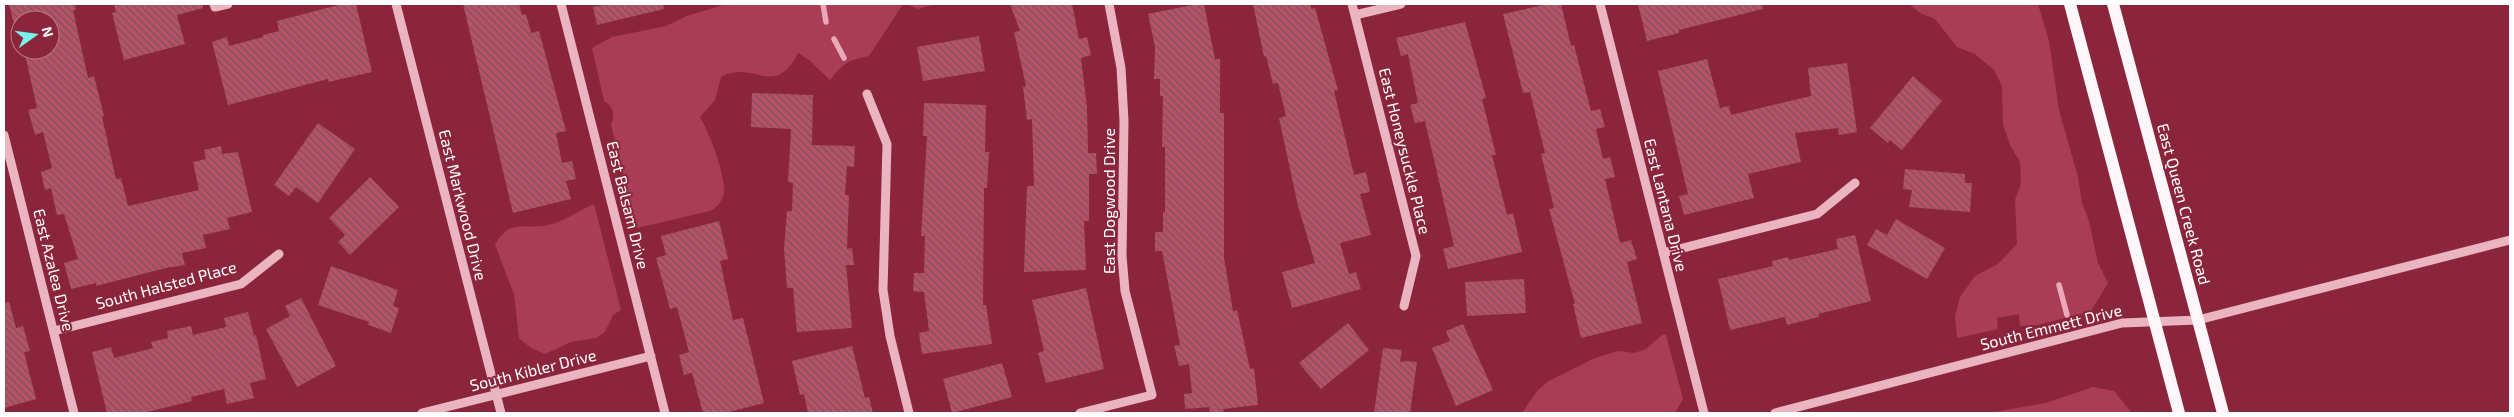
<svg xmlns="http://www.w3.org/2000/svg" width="2514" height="417" viewBox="0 0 2514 417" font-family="'Exo 2',sans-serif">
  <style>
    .grass { fill: #aa3d56 }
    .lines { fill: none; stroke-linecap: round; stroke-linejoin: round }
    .stream { stroke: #eba8b8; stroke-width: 5.5 }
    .building { fill: url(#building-back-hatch) }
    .minor { stroke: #eab4c0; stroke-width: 9 }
    .major { stroke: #fef7f9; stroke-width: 12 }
    .labels { text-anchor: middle; stroke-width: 4; stroke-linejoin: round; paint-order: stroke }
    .street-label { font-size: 16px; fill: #fff; stroke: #8b253b }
  </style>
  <defs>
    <pattern id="building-back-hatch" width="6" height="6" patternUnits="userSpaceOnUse" patternTransform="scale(1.25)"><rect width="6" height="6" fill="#b45268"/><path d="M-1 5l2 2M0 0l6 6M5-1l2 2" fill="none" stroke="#804f5a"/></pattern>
  </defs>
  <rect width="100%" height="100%" fill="#8b253b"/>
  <path class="grass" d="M726,4H903L869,56C847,60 844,63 830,80L809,60L798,53C774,100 754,59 721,77L715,100L700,117C709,132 726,176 724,193C722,202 717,207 710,211L637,228L611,125C615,114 614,107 604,101L592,48L612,37L666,26L687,16Z
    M906,4H936L918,9Z
    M1909,4H2038L2049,41L2059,110L2078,177L2082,203L2089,221L2098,263L2108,283L2091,311L2038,325L2020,326L2019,314L1997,318L1998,329L1957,338L1955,316L1960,297L1975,276L1998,264L2017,244L2015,200L2021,184L2020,162L2011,147L2003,125L2002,86L1994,70L1975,54L1957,47L1935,19L1920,13Z
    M594,204L621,310L613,315L605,332L596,338L571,342L545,354L531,348L519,338L514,294L495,245C511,215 527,232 552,224C566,220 580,210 594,204Z
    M1662,335H1666L1683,399L1675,413H1522L1537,391L1547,382L1595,358L1618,351L1634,353L1646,349Z
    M2093,387L2114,391L2132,413H1988L2046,403Z"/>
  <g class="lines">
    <path class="stream" d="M823,4L826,22
      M834,39L844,58
      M2059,285L2067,315"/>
  </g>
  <path class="building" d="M9,4H75L76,10H73L88,78L94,76L104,116L102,117L116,179L121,178L128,206L199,190L193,162L206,159L204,150L221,146L222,154L238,152L252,212L227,218L230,229L203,235L206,248L182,253L185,265L166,268L96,286V283L71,289L64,263L78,259L64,214L57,215L51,188L45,190L41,172L52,168L43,132L35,135L28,110L37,108L24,50H50V16L20,20V23L14,24Z
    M114,4H203V8L177,15L185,44L124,60L112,13L116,12Z
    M342,4H356L372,72L328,82V79L228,105L212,42L227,37L229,46L263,37V35L279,31L277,21Z
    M463,4H519L522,15L526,14L531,33L539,31L566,131L556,133L562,163L572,161L576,179L566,181L571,199L513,213Z
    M608,4H663L664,9L597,25L593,7Z
    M1010,4H1072L1079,39L1087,37L1091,55L1081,58L1087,107L1088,153H1096L1097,174H1089V221H1084L1086,270L1024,272L1027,186H1034L1032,119L1027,120L1023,87L1026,86L1014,32L1020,31Z
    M1197,4H1204L1215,59H1220V113H1224V258L1233,311L1237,310L1250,369L1254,368L1258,405L1223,409L1224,413H1210L1209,407L1185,409L1184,394L1192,393L1189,364L1179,366L1174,346L1180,345L1162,251H1155V232H1163V212H1165V147H1162L1163,96H1160V79H1154L1155,47L1148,14Z
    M1253,4H1311V9L1315,8L1338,90L1334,91L1354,175L1366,172L1370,192L1360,194L1371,235L1340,243L1349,274L1356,272L1361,289L1292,308L1282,272L1315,263L1298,206L1279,118L1286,116L1278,83L1273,84L1266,56L1264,57Z
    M1548,4H1561L1571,46L1574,45L1591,111L1600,109L1605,127L1596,129L1603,159L1610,157L1615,177L1605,179L1620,243L1631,240L1637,259L1627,262L1642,323L1581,338L1573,304H1575L1549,209L1554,208L1541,154L1545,153L1530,92L1523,93L1503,14Z
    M1638,4H1762L1763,9L1679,30V33L1647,41Z
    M1465,22L1486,98L1482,99L1496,155H1492L1507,215L1513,213L1522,252L1448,269L1443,249L1454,246L1425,121L1415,123L1410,105L1418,103L1408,54L1401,56L1396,38Z
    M979,36L985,71L923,81L917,47Z
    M1707,59L1720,108L1729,106L1731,115L1811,96L1808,68L1847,63L1857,132L1839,135L1838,128L1795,133L1801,162L1748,174L1754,198L1684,215L1679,196L1688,194L1658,71Z
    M1913,76L1942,101L1902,150L1890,140L1888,143L1870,128Z
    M752,93L813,95L812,145L855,146L854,167L847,166L845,195H849L847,249L852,248L854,265H846L852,328L797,332L793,288H787L784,249L787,211H792L793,183L788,182L791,129L751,127Z
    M924,103L986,105L985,152H989L987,188H984L983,305H986L992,344L922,354L919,333L929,331L924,292L913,291L914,273H924L925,236H921L927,136H923Z
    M318,123L355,149L318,203L296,187L289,196L274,185Z
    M1905,169L1965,174V183H1972L1970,212L1909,207L1912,190L1903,189Z
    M370,177L399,207L350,255L338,242L345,235L329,218Z
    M1896,219L1945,248L1927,279L1867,245L1876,229L1887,235Z
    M719,221L728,259L720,261L733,320L743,318L764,403L725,413H703L692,373L684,375L679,355L689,352L677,307L670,309L656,258L666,255L661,236Z
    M1855,235L1871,301L1818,314L1819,317L1787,325L1785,317L1730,330L1718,279L1773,266L1772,261L1788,257L1789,260L1838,249L1836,239Z
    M331,266L398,290L393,306L399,308L391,333L368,325L369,322L318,305Z
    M1524,279L1526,313L1467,316L1465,282Z
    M1086,288L1104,369L1046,383L1038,353L1044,351L1032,300Z
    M301,298L336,366L297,387L266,329L290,316L285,306Z
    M9,302L16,328L23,326L30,351L24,352L36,399L4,408V303Z
    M248,312L254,336L256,335L266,379L250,383L254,398L227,404L224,389L191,397L192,401L143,413H107L92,352L111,347L114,358L153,348L151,342L168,338L167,331L191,326L193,335L226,327L224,318Z
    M1348,323L1369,350L1321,389L1299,363Z
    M1463,324L1493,390L1456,406L1432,348L1450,341L1446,331Z
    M852,346L865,398L869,397L873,413H808L804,394L800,395L792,361Z
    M1383,348L1402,350L1400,362L1404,361L1417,362L1410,413H1374Z
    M1002,363L1012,397L952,413L943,379Z"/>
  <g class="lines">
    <path class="minor" d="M214,4L215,7L228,4
      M396,4L501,413
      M561,4L665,413
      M1352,4L1416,256L1404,306
      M1600,4L1704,413
      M1355,15L1401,4
      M867,94L887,144L883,290L890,336L909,413
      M4,135L74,413
      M1663,253L1817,214L1855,183
      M54,331L241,284L279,254
      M422,413L651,356
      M1080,413L1152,395L1125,291L1122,256L1124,121L1121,68L1109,4
      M1775,413L2122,323L2198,320L2510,240"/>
    <path class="major" d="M2070,4L2179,413
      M2113,4L2223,413"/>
  </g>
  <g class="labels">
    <g class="street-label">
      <text transform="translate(1405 151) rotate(76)" y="6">East Honeysuckle Place</text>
      <text transform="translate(1109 201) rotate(-90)" y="6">East Dogwood Drive</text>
      <text transform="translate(2184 204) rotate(75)" y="6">East Queen Creek Road</text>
      <text transform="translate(463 205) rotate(76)" y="6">East Markwood Drive</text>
      <text transform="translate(628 205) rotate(76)" y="6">East Balsam Drive</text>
      <text transform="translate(1666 205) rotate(76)" y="6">East Lantana Drive</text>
      <text transform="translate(54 270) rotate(76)" y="6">East Azalea Drive</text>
      <text transform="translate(166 285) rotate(-15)" y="6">South Halsted Place</text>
      <text transform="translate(2051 327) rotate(-14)" y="6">South Emmett Drive</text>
      <text transform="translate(533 370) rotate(-14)" y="6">South Kibler Drive</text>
    </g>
  </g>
  <rect width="2514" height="417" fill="none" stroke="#ffffff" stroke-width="10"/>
  <g transform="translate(35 35) rotate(76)"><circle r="24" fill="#8b253b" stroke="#b97c89"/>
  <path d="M0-4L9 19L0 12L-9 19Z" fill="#78f4eb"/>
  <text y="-8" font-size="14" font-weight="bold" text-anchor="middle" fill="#ffffff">N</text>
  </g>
</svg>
